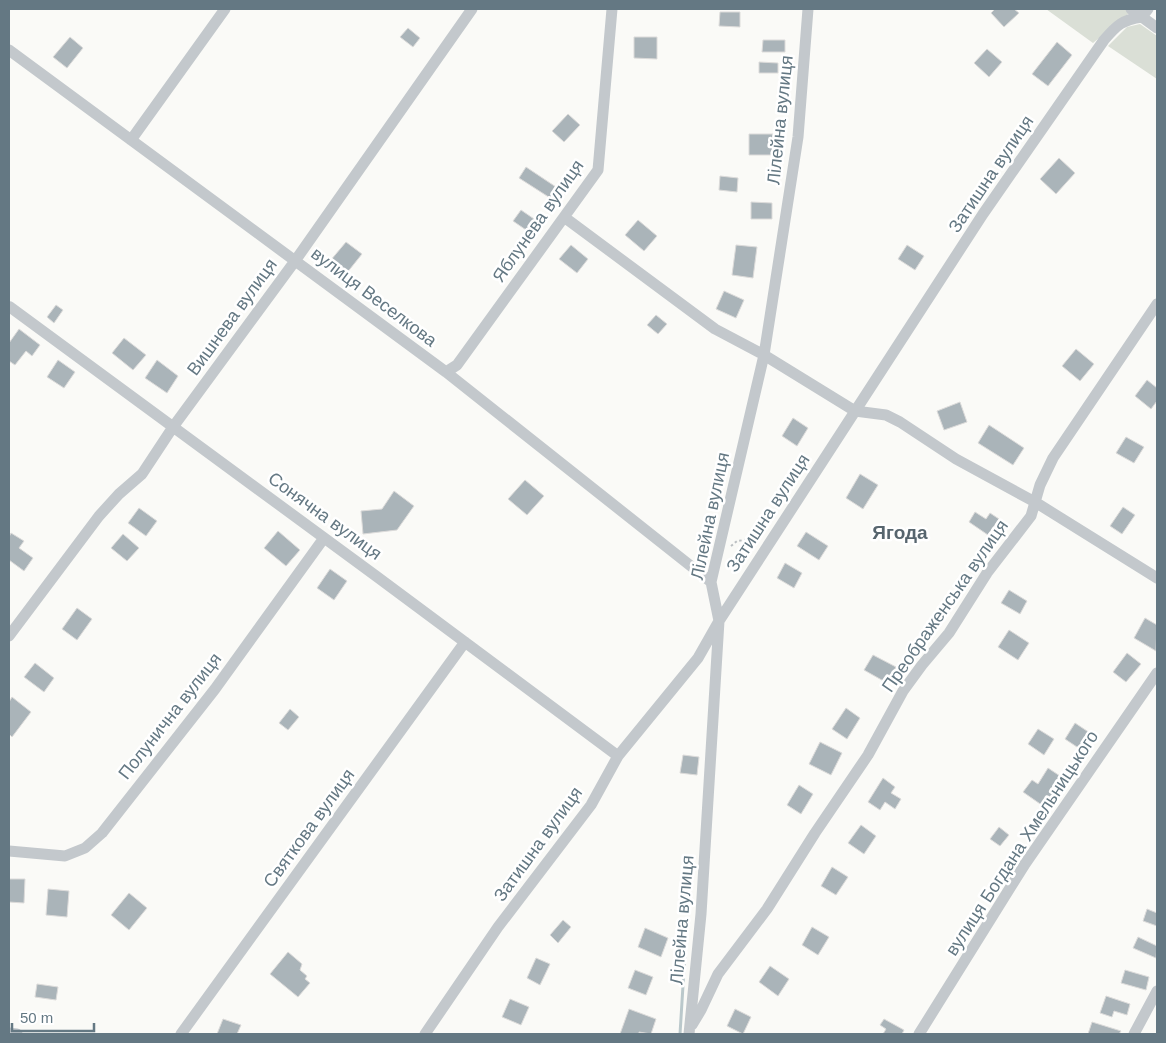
<svg xmlns="http://www.w3.org/2000/svg" width="1166" height="1043" viewBox="0 0 1166 1043" font-family="Helvetica,sans-serif">
  <style>
    .green { fill: #dadfd6 }
    .lines { fill: none; stroke-linecap: round; stroke-linejoin: round }
    .stream { stroke: #bac8cb; stroke-width: 3 }
    .building { fill: #aab4b9; stroke: #dcdbda }
    .path { stroke: #bbbfc2; stroke-width: 2; stroke-dasharray: 2.5 2.5; stroke-linecap: butt }
    .street { stroke: #c3c8cc; stroke-width: 11 }
    .labels { text-anchor: middle; stroke-width: 5; stroke-linejoin: round; paint-order: stroke }
    .street-label { font-size: 18px; fill: #647883; stroke: #fff }
    .neighbourhood-label { font-size: 19px; font-weight: bold; fill: #57656e; stroke: #fff }
  </style>
  <rect width="100%" height="100%" fill="#fafaf7"/>
  <path class="green" d="M1046,9H1134L1093,43Z
    M1140,24L1157,36V79L1108,46L1127,27Z"/>
  <g class="lines">
    <path class="stream" d="M680,1034L687,921"/>
  </g>
  <path class="building" d="M995,9H1014L1019,13L1004,27L991,13Z
    M720,12H740V27L719,26Z
    M408,28L420,38L413,47L400,37Z
    M70,37L83,48L67,68L53,57Z
    M634,37H657V59L634,58Z
    M763,40H785V52H762Z
    M1057,42L1072,55L1048,86L1032,74Z
    M987,49L1002,62L989,77L974,63Z
    M759,62L778,63V73H759Z
    M568,114L580,125L564,142L552,131Z
    M749,134H779V155H749Z
    M1059,158L1075,173L1056,194L1040,179Z
    M526,167L565,193L558,203L519,178Z
    M720,176L738,178L737,192L719,190Z
    M751,202L772,203V219H751Z
    M521,210L537,221L529,232L513,221Z
    M638,220L657,236L644,251L625,235Z
    M346,242L362,254L346,274L330,261Z
    M571,245L588,259L577,273L559,259Z
    M736,245L757,247L753,278L732,275Z
    M907,245L924,256L915,270L898,259Z
    M724,291L744,300L736,318L716,309Z
    M56,305L63,310L54,323L47,317Z
    M656,315L667,324L658,334L647,325Z
    M19,329L40,345L32,356L26,351L15,365L9,361V343Z
    M124,338L146,355L133,370L112,353Z
    M1076,349L1094,364L1080,381L1062,366Z
    M58,360L75,372L64,388L47,377Z
    M157,360L178,376L167,393L145,378Z
    M1147,380L1157,388V401L1151,409L1135,396Z
    M960,402L967,422L944,430L937,411Z
    M793,418L808,428L797,446L782,436Z
    M989,425L1024,448L1013,465L978,443Z
    M1126,437L1144,447L1134,463L1116,453Z
    M860,474L878,485L863,509L846,498Z
    M525,480L544,496L527,515L508,499Z
    M394,491L414,506L397,530L363,534L361,511L382,509Z
    M1123,507L1135,515L1122,534L1110,526Z
    M139,508L157,521L146,536L128,523Z
    M975,512L986,519L990,513L999,519L988,535L969,522Z
    M278,531L300,550L286,566L264,548Z
    M806,532L828,546L819,560L797,546Z
    M11,533L24,541L19,548L33,558L24,571L9,560V537Z
    M123,534L139,548L127,561L111,548Z
    M785,563L802,573L794,588L777,578Z
    M330,569L347,581L334,600L317,588Z
    M1009,590L1027,601L1020,614L1001,603Z
    M77,608L92,619L77,640L62,629Z
    M1145,618L1157,625L1156,651L1134,638Z
    M1009,630L1029,643L1018,660L998,647Z
    M1127,653L1141,664L1126,682L1113,672Z
    M873,655L896,667L887,683L864,670Z
    M35,663L54,678L44,692L24,677Z
    M12,697L31,712L12,737L9,734V702Z
    M846,708L860,718L847,739L832,729Z
    M290,709L299,717L288,730L279,723Z
    M1075,723L1090,733L1080,749L1065,739Z
    M1038,729L1054,739L1044,755L1028,744Z
    M820,742L842,753L831,775L809,764Z
    M683,755L699,757L697,775L680,773Z
    M1048,768L1060,776L1051,790L1056,793L1046,808L1023,792L1032,780L1038,784Z
    M883,778L895,787L891,793L901,799L895,809L885,802L880,810L868,802Z
    M799,785L813,794L801,814L787,805Z
    M861,825L876,836L864,854L848,843Z
    M999,827L1009,835L1000,846L990,839Z
    M832,867L848,877L836,895L821,886Z
    M9,879H25L24,903L9,902Z
    M48,889L69,891L67,917L46,915Z
    M129,893L147,908L129,930L111,915Z
    M1147,909L1157,913V926L1143,921Z
    M563,920L571,927L558,943L550,935Z
    M812,927L829,937L818,955L802,945Z
    M645,928L668,938L661,957L638,947Z
    M1138,937L1157,946L1156,958L1133,948Z
    M288,952L302,964L300,970L307,976L305,979L310,983L298,997L270,974Z
    M536,958L550,964L540,985L527,978Z
    M770,966L789,979L778,996L759,982Z
    M635,970L653,977L646,995L628,988Z
    M1125,970L1149,977L1146,990L1121,983Z
    M37,984L58,987L56,1000L35,997Z
    M1106,996L1130,1004L1127,1015L1114,1011L1112,1017L1100,1013Z
    M510,999L529,1007L521,1025L502,1017Z
    M629,1009L656,1019L651,1034L639,1032V1034H620Z
    M735,1009L751,1017L743,1034L727,1026Z
    M223,1019L241,1025L237,1034H217Z
    M884,1019L904,1030L902,1034H883L886,1029L880,1025Z
    M1092,1022L1121,1031L1119,1034H1088Z"/>
  <g class="lines">
    <path class="path" d="M731,546L737,541L759,538"/>
    <path class="street" d="M1131,9L1157,28
      M9,50L446,372L711,582
      M131,140L225,9
      M564,217L715,329L764,355L855,411L886,415L900,422L956,459L1035,502L1157,578
      M9,308L10,307L376,576L618,756
      M446,372L457,365L598,170L612,9
      M9,636L99,516L119,494L142,474L173,427L295,261L472,9
      M9,851L65,856L85,848L102,833L215,689L324,538
      M692,1025L701,1010L718,974L767,909L815,833L868,755L903,691L922,665L949,633L987,573L1031,516L1040,485L1053,458L1157,304
      M9,1033L17,1034
      M181,1034L465,642
      M425,1034L498,927L591,805L618,756L698,658L719,621L983,214L1104,40C1117,25 1122,20 1142,17L1148,9
      M689,1034L701,914L719,621L711,582L764,355L798,137L808,9
      M919,1034L1025,864L1157,673
      M1134,1034L1157,991"/>
  </g>
  <g class="labels">
    <g class="street-label">
      <text transform="translate(780 120) rotate(-84)" y="6">Лілейна вулиця</text>
      <text transform="translate(991 174) rotate(-56)" y="6">Затишна вулиця</text>
      <text transform="translate(538 221) rotate(-55)" y="6">Яблунева вулиця</text>
      <text transform="translate(374 297) rotate(37)" y="6">вулиця Веселкова</text>
      <text transform="translate(232 317) rotate(-54)" y="6">Вишнева вулиця</text>
      <text transform="translate(768 513) rotate(-57)" y="6">Затишна вулиця</text>
      <text transform="translate(325 516) rotate(36)" y="6">Сонячна вулиця</text>
      <text transform="translate(710 516) rotate(-78)" y="6">Лілейна вулиця</text>
      <text transform="translate(945 606) rotate(-55)" y="6">Преображенська вулиця</text>
      <text transform="translate(170 716) rotate(-52)" y="6">Полунична вулиця</text>
      <text transform="translate(309 828) rotate(-54)" y="6">Святкова вулиця</text>
      <text transform="translate(1022 843) rotate(-57)" y="6">вулиця Богдана Хмельницького</text>
      <text transform="translate(538 844) rotate(-54)" y="6">Затишна вулиця</text>
      <text transform="translate(682 920) rotate(-85)" y="6">Лілейна вулиця</text>
    </g>
    <g class="neighbourhood-label">
      <text x="900" y="539">Ягода</text>
    </g>
  </g>
  <rect width="1166" height="1043" fill="none" stroke="#647883" stroke-width="20"/>
  <path d="M12 1023v8h82v-8" fill="none" stroke="#647883" stroke-width="2.5"/>
  <text x="20" y="1023" font-size="15" fill="#647883" stroke="#ffffff" stroke-width="4" paint-order="stroke">50 m</text>
</svg>
